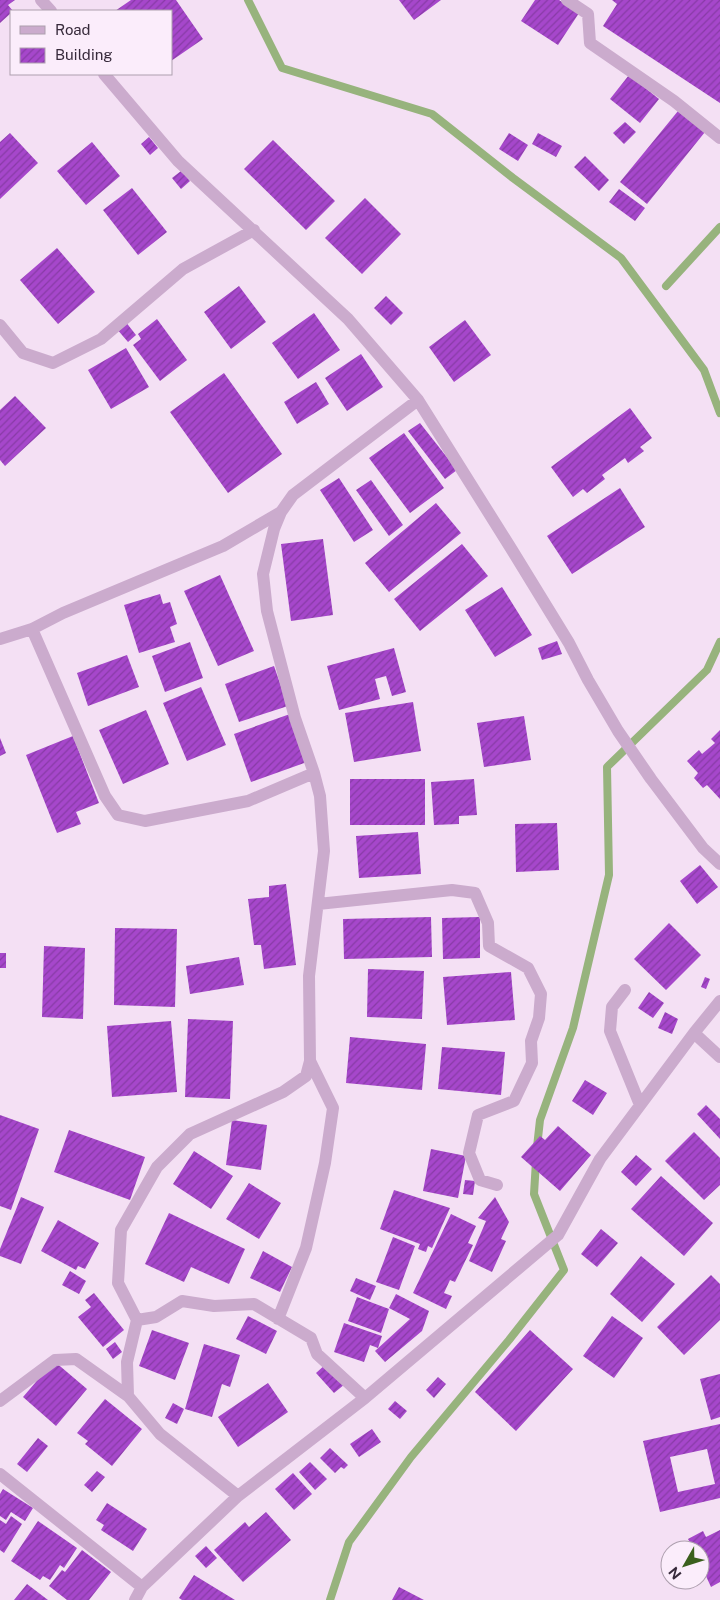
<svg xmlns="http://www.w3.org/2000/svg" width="720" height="1600" viewBox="0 0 720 1600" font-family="'Public Sans',sans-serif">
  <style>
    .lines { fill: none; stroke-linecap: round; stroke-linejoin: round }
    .stream { stroke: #97b37d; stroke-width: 8 }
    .building { fill: url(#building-hatch); fill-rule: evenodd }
    .street { stroke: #cbabcd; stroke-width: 12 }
  </style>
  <defs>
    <pattern id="building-hatch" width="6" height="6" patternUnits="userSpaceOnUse" patternTransform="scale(1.25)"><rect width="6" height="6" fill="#a647cb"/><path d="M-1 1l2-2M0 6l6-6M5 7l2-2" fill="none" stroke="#883ba6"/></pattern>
  </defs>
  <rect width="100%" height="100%" fill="#f4e0f4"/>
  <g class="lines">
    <path class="stream" d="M248,0L282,68L432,114L513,178L621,258L704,370L720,413
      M666,286L720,227
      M537,1147L540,1120L573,1028L609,875L607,767L707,670L720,642
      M330,1600L349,1542L411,1457L509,1340L564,1270L534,1194L536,1161"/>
  </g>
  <path class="building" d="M0,0H15L8,5L13,11H11V13L0,23Z
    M131,0H176L203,39L171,61V11H115Z
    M399,0H441L414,20Z
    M535,0H559L579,13L558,45L521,21Z
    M612,0H720V103L603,26L617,4Z
    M629,75L659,99L640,123L610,99Z
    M678,111L705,132L647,204L620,182Z
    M625,122L636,132L624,144L613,133Z
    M10,133L38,163L0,199V142Z
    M509,133L528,145L518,161L499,149Z
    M538,133L562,146L556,157L532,144Z
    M149,137L158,148L150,155L141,144Z
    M273,140L335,201L306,230L244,169Z
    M92,142L120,176L86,205L57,171Z
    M585,156L609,180L599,191L574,167Z
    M181,171L190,181L181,189L172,178Z
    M132,188L167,232L138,255L103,210Z
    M619,189L645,208L635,221L609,202Z
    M365,198L401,234L362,274L325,238Z
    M57,248L95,292L58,324L20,280Z
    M239,286L266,322L231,349L204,312Z
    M386,296L403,313L391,325L374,308Z
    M314,313L340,350L298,379L272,343Z
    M157,319L187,360L160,381L133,345L141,339L138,334Z
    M465,320L491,355L454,382L429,347Z
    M125,321L136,335L128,342L116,328Z
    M126,348L149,387L111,409L88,370Z
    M361,354L383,387L347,411L325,378Z
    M224,373L282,454L228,493L170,412Z
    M316,382L329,404L297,424L284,402Z
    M15,396L46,428L5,466L0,460V410Z
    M630,408L652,438L640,447L644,451L628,463L625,458L602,475L605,479L587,493L583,489L573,497L551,467Z
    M420,423L457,470L445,479L408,431Z
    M404,433L444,488L410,513L369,458Z
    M339,478L373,530L354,542L320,490Z
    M371,480L403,525L389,536L356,490Z
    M620,488L645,527L572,574L547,536Z
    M436,503L461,533L389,592L365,563Z
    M323,539L333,615L291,621L281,544Z
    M462,544L488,576L420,631L394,599Z
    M220,575L254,651L218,666L184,591Z
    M502,587L532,635L495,657L465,610Z
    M160,594L163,604L170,602L177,624L170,627L175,642L139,653L124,605Z
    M557,641L562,654L542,660L538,648Z
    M190,642L203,678L165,692L152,656Z
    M394,648L406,692L392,696L386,676L375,679L380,699L339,710L327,666Z
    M127,655L139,687L88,706L77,673Z
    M274,666L288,706L239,722L225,684Z
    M201,687L226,745L187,761L163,703Z
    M413,702L421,751L354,762L345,713Z
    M146,710L169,764L123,784L99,730Z
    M290,714L307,762L251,782L234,734Z
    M524,716L531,760L484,767L477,723Z
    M720,730V799L707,785L703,788L694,778L698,773L687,761L699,750L702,754L715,743L711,739Z
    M73,736L99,803L76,812L81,824L57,833L26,755Z
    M0,738L6,753L0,756Z
    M350,779H425V825H350Z
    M474,779L477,815L459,816V824L434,825L431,782Z
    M557,823L559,870L516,872L515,824Z
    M418,832L421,874L359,878L356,836Z
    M700,865L718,887L697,904L680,881Z
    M286,884L296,965L264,969L261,945H254L248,899L269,897V886Z
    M431,917L432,957L344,959L343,919Z
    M480,917V958L443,959L442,918Z
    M669,923L701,955L666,990L634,959Z
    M115,928L177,929L175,1007L114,1005Z
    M44,946L85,948L83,1019L42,1017Z
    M0,953H6V968H0Z
    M239,957L244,985L190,994L186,966Z
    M368,969L424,971L422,1019L367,1017Z
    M511,972L515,1020L447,1025L443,977Z
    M705,977L710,979L706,989L701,987Z
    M649,992L664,1003L653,1018L638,1008Z
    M665,1012L678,1019L672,1034L658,1028Z
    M188,1019L233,1021L230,1099L185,1097Z
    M171,1021L177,1092L112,1097L107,1026Z
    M350,1037L426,1044L422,1090L346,1083Z
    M442,1047L505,1052L501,1095L438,1089Z
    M585,1080L607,1093L593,1115L572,1101Z
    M706,1105L720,1119V1139L697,1114Z
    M0,1115L39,1129L11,1210L0,1206Z
    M232,1120L267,1125L261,1170L226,1165Z
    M558,1126L591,1155L560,1191L521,1157L540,1136L545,1140Z
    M69,1130L145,1157L130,1200L54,1172Z
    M694,1132L720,1158V1185L704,1200L665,1161Z
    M431,1149L466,1156L458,1198L423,1191Z
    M194,1151L233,1176L211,1209L173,1184Z
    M636,1155L652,1169L636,1186L621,1172Z
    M661,1176L713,1223L684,1256L631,1209Z
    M465,1180L475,1181L473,1195L463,1194Z
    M249,1183L281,1203L259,1239L226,1219Z
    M394,1190L450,1208L432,1248L428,1246L426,1252L418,1249L420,1244L380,1229Z
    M21,1197L44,1207L21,1264L0,1256V1249Z
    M495,1197L509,1222L501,1239L506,1241L492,1272L469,1261L486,1221L478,1218Z
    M169,1213L245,1249L229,1284L191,1267L184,1282L145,1264Z
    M451,1214L476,1226L468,1243L473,1245L455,1282L450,1280L444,1293L452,1296L446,1309L413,1293Z
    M58,1220L99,1243L85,1269L78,1266L76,1270L41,1251Z
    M601,1229L618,1243L597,1267L581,1254Z
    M393,1237L415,1246L399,1290L376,1282Z
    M263,1251L292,1267L280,1292L250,1278Z
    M641,1256L675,1284L642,1322L610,1294Z
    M70,1271L86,1281L79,1294L62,1285Z
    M711,1275L720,1284V1320L684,1355L657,1327Z
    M356,1278L376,1286L370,1300L350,1291Z
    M94,1293L124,1330L103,1347L78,1317L91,1307L85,1300Z
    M396,1294L429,1311L422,1331L385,1362L375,1351L410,1319L389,1308Z
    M357,1297L389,1309L381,1333L348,1321Z
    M248,1316L277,1331L266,1354L236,1339Z
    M612,1316L643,1338L614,1378L583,1356Z
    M344,1323L382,1336L378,1348L370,1345L364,1362L334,1352Z
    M152,1330L189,1343L175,1380L139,1366Z
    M530,1330L573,1369L516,1431L475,1392Z
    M115,1342L122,1352L113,1359L106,1349Z
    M204,1344L240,1355L230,1387L222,1384L212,1417L185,1409Z
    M54,1361L87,1389L56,1426L23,1397Z
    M326,1364L345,1384L334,1393L316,1373Z
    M720,1374V1417L711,1420L700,1379Z
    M438,1377L446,1384L434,1398L426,1390Z
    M268,1383L288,1412L238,1447L218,1417Z
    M105,1399L142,1429L112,1466L85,1444L88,1441L77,1433Z
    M395,1401L407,1411L400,1419L388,1409Z
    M173,1403L184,1409L177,1424L165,1418Z
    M720,1424V1498L660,1512L643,1441ZM707,1449L715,1484L678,1492L670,1457Z
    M372,1429L381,1442L359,1457L350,1444Z
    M38,1438L48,1446L27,1472L17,1464Z
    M330,1448L348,1465L344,1469L341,1467L335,1473L320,1458Z
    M310,1462L327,1479L315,1490L299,1472Z
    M97,1471L105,1477L92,1492L84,1485Z
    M293,1473L312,1494L294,1510L275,1489Z
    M3,1489L33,1508L25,1521L11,1512L6,1520L0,1516V1494Z
    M107,1503L147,1529L133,1551L101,1530L104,1525L96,1520Z
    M266,1512L291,1540L243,1582L214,1550L245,1522L249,1527Z
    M11,1516L22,1524L4,1553L0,1550V1520L6,1524Z
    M38,1521L77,1548L64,1568L60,1565L50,1580L43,1576L40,1580L11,1561Z
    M720,1530V1582L711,1587L700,1563V1550H694L688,1539L703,1531L706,1537Z
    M206,1546L217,1558L206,1568L195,1556Z
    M82,1550L111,1572L89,1600H67L49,1586L62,1570L65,1572Z
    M194,1575L235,1600H182L179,1598Z
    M27,1584L48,1600H14Z
    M399,1587L424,1600H392Z"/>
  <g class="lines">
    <path class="street" d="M41,0L51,11
      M567,0L588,14L590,43L674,101L720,138
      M104,74L178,161L348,319L418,400L512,550L569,643L588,680L618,731L651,779L703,848L720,864
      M0,325L23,353L53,363L101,339L183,269L254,230
      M32,629L105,796L118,815L145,821L248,801L314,773
      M0,639L32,629L63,613L223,546L281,512
      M318,904L452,890L475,893L488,923L489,946L528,968L541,994L539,1018L531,1041L532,1063L514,1101L478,1115L469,1153L480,1180L497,1185
      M625,990L612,1007L610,1031L640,1105
      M694,1033L720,1057
      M278,1319L306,1248L325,1163L333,1108L310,1061
      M137,1320L156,1317L182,1301L214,1306L254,1304L311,1338L317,1354L365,1398
      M0,1401L55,1360L76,1359L128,1396
      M0,1474L142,1587
      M238,1496L160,1434L128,1396L127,1362L137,1320L118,1283L121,1230L157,1167L190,1134L283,1092L306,1076L310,1061L309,976L324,851L320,796L314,773L295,718L267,611L263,574L274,529L281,512L293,495L418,400
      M135,1600L142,1587L238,1496L365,1398L558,1235L600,1159L694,1033L720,1001"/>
  </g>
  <rect x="10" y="10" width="162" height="65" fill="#fbedfb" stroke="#ad9fae"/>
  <rect x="20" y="26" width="25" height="8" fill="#cbabcd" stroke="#ad9fae"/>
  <text x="55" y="35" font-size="15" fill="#372a3b">Road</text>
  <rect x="20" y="48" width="25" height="15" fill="url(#building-hatch)" stroke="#ad9fae"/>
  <text x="55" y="60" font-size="15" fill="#372a3b">Building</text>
  <g transform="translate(685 1565) rotate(231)"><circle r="24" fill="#fbedfb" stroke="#ad9fae"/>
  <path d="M0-4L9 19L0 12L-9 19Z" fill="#3b5f1d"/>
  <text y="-8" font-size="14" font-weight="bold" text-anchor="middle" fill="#372a3b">N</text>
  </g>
</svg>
